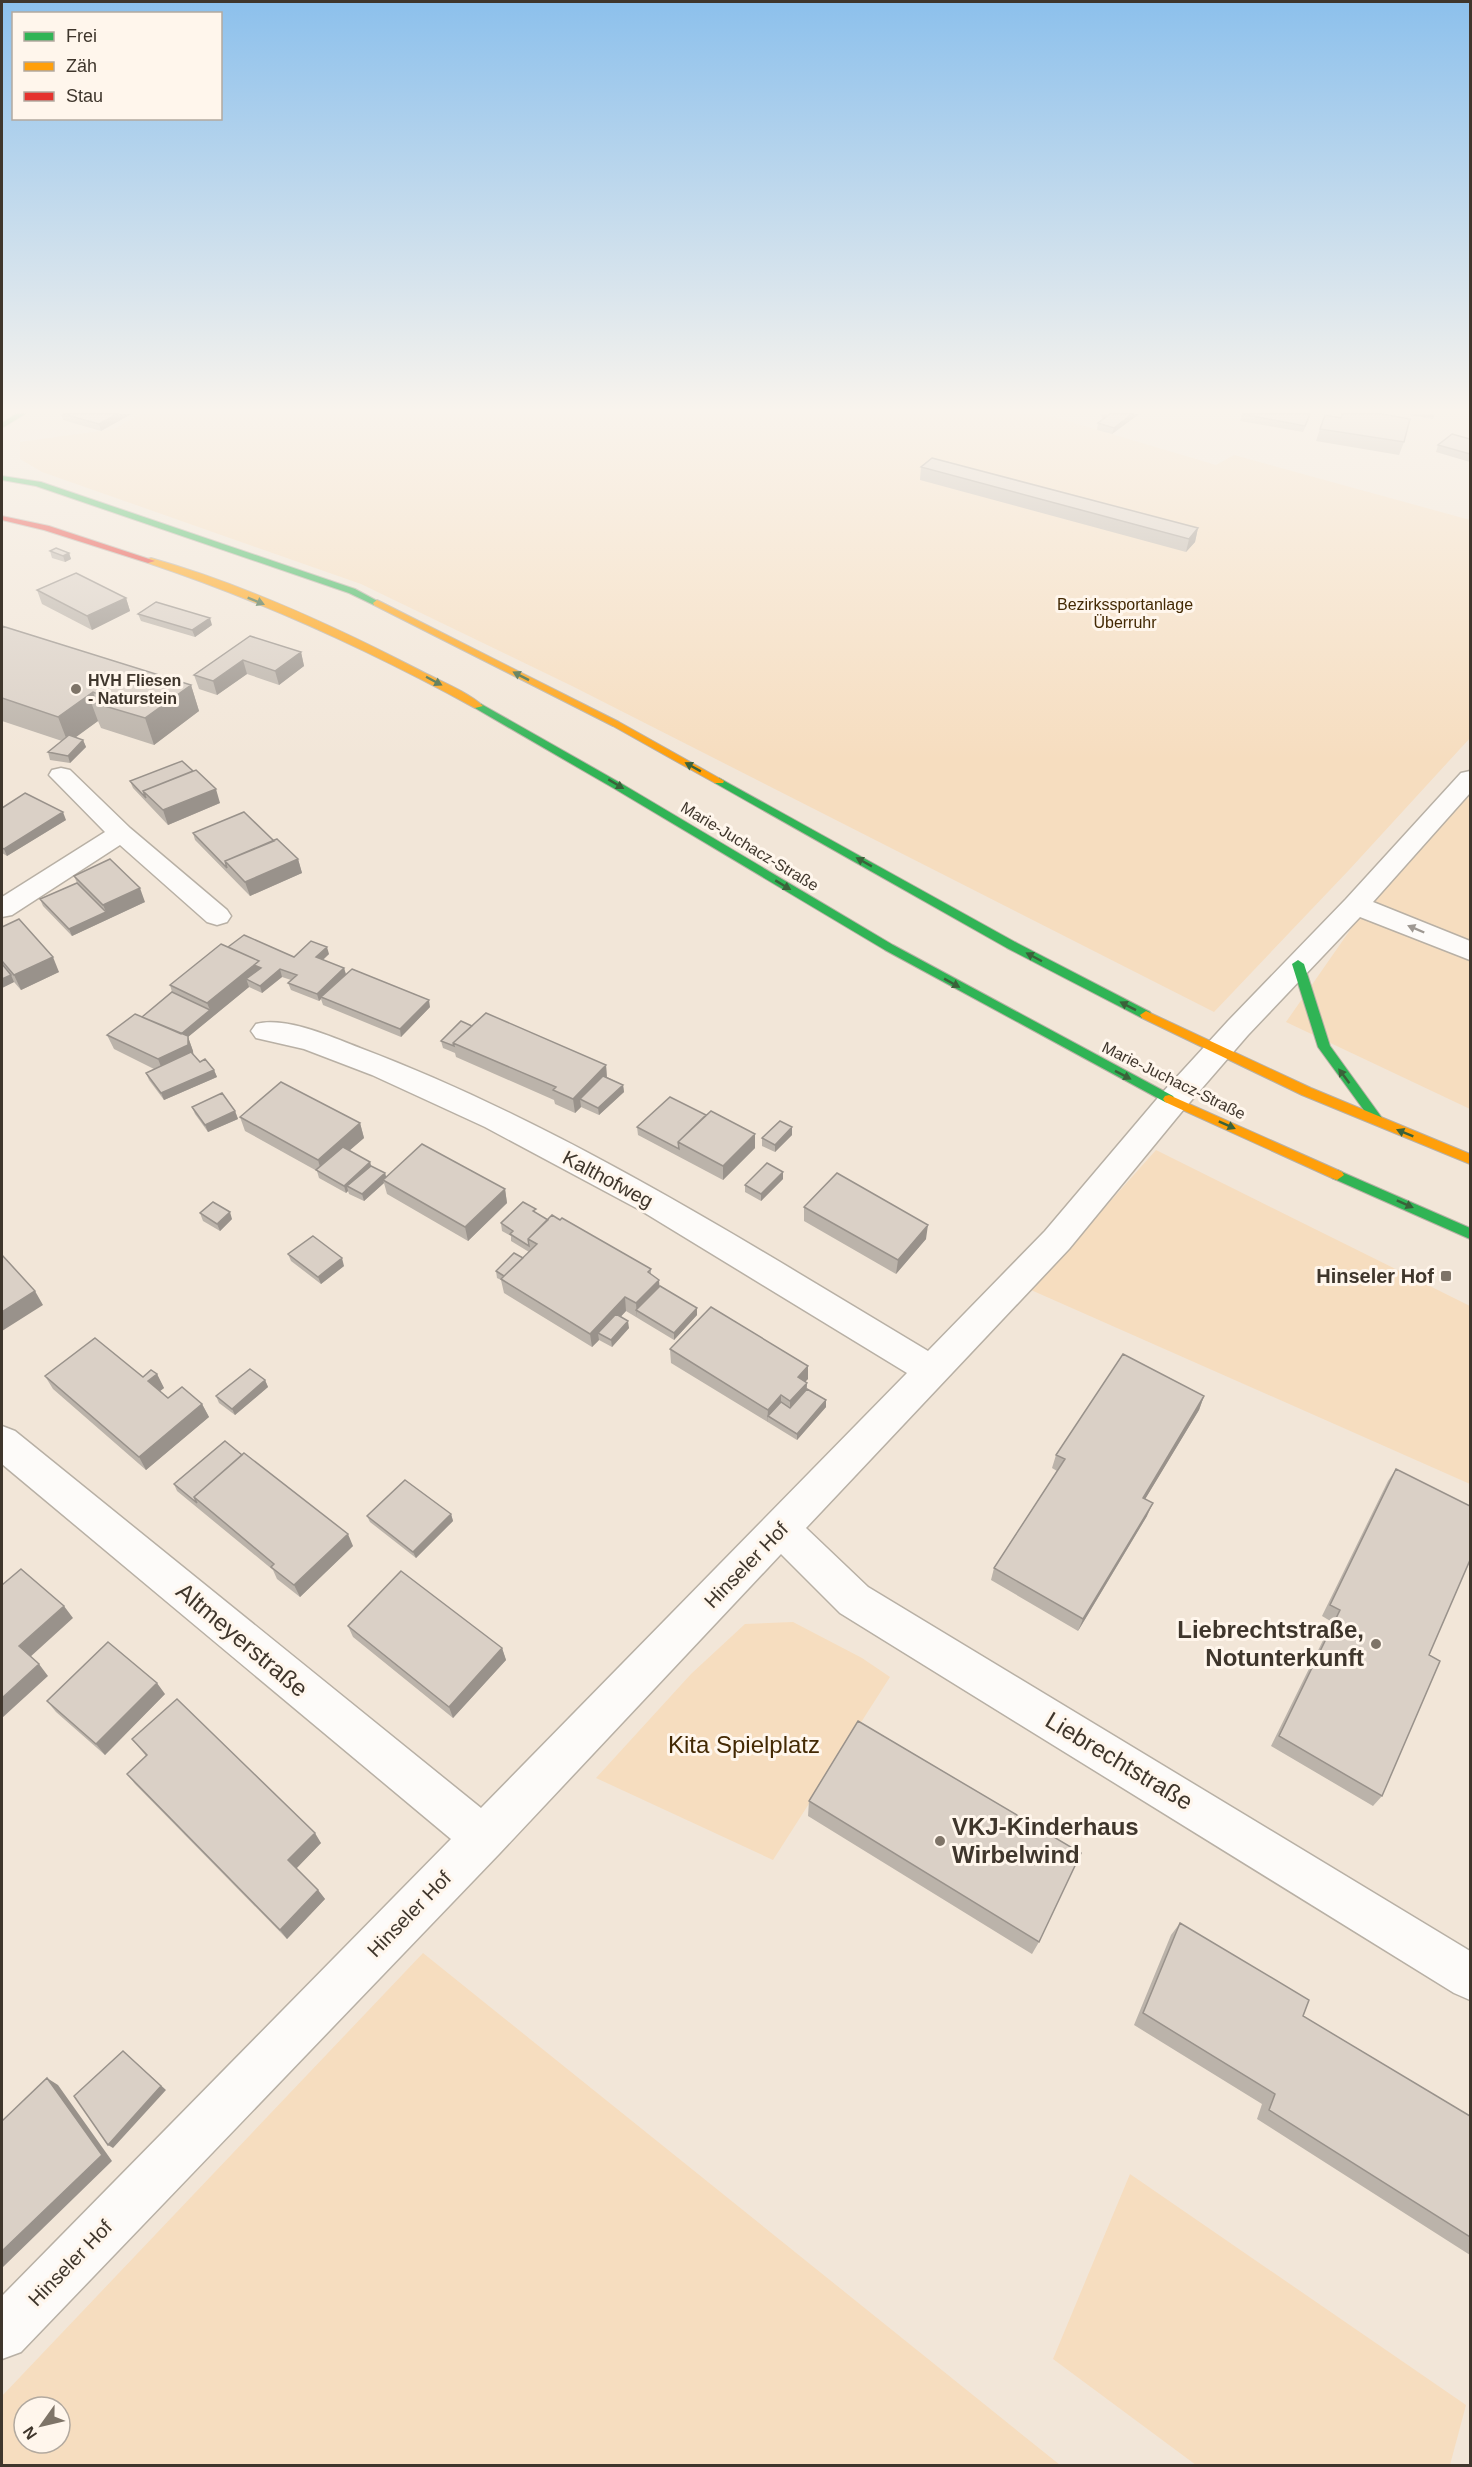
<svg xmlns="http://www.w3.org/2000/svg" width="1472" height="2467" viewBox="0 0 1472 2467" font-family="Helvetica,sans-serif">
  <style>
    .green { fill: #f6ddbf; fill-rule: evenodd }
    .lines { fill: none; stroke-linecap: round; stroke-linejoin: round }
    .street-casing { stroke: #b8b0a5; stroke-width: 3 }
    .fast-casing { stroke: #b8b0a5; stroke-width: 2 }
    .slow-casing { stroke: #b8b0a5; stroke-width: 2 }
    .jam-casing { stroke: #b8b0a5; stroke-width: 2 }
    .street { fill: #fdfbf9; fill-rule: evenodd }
    .fast { fill: #30b455; fill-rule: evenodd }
    .slow { fill: #ff9f0a; fill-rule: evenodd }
    .jam { fill: #e5322d; fill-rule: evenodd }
    .wall { fill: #bbb3aa }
    .shaded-wall { fill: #99928b }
    .building { fill: #dad0c6; stroke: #99928b; stroke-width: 1.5 }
    .oneway { fill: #3a623a }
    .oneway2 { fill: #9e9892 }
    .poi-dot { fill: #7e7468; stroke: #fff6ec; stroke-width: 2 }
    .labels { text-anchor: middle; stroke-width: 6; stroke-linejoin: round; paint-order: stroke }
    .far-park-label { font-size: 16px; fill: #432903; stroke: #fff6ec }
    .far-poi-label { font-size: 16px; font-weight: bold; fill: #3f362c; stroke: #fff6ec; text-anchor: start }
    .far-street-label { font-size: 16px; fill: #3f362c; stroke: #fff6ec }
    .street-label { font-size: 20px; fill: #3f362c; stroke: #fff6ec }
    .poi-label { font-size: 20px; font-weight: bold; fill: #3f362c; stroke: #fff6ec; text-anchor: end }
    .near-poi-label { font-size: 24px; font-weight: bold; fill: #3f362c; stroke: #fff6ec; text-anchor: end }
    .near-street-label { font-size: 24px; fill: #3f362c; stroke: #fff6ec }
    .near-park-label { font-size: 24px; fill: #432903; stroke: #fff6ec }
  </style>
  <rect width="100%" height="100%" fill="#f2e6d8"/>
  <path class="green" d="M141,414H1044L1216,465L1234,455L1470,520V738L1349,870L1214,1012L574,687L361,584L42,472L20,459V442L114,429Z
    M1470,787V947L1369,907Z
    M1364,910L1470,953V1109L1286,1022Z
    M1156,1150L1470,1306V1484L1031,1290Z
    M793,1622L862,1658L890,1677L773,1860L596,1778L691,1674L745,1624Z
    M423,1953L1060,2465H2V2396ZM24,2407H60V2443H24Z
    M1130,2174L1466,2405L1450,2465H1196L1053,2359Z"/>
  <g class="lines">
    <defs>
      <path id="street" d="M61,768L70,770L130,828L227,910L231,916L227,922L217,925L207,922L120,845L12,915L2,917V897L105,832L49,775L52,770Z
        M1470,771V793L1373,902L1470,941V960L1360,917L1248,1035L1184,1109L1069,1249L806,1528L868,1587L1470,1951V2000L1454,1993L840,1613L781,1554L499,1854L21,2352L2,2359V2296L451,1839L2,1464V1426L15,1431L481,1808L907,1373L640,1210L485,1127L372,1075L304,1049L256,1038L251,1031L256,1024C285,1016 332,1037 360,1048C561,1124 744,1241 928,1351L1045,1231L1162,1093L1228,1021L1346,899L1461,773Z"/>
      <path id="fast" d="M16,414H25L2,428V423Z
        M2,476L41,482L355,589L381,603L374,605L349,593L36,486L2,480Z
        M475,704H481L622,784L893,945L1173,1096L1175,1099L1169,1103L1165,1102L885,950L615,789L475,708Z
        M719,778L1015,942L1150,1012L1152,1015L1150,1018H1142L1007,948L715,783V779Z
        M1298,960L1304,964L1330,1046L1382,1118L1384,1121L1382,1124H1374L1318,1047L1292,964Z
        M1337,1170L1470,1228V1239L1332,1178L1330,1175L1332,1172Z"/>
      <path id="slow" d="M151,558C243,584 334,626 419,670C438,680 468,692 483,706L475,708C369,650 262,601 148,563V559Z
        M377,600L619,722L724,781L723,783H715L613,726L374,605L373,603Z
        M1146,1011L1311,1088L1470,1154V1164L1302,1095L1142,1018L1140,1015Z
        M1169,1095L1342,1172L1344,1175L1337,1180L1332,1178L1165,1102L1163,1099L1165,1096Z"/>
      <path id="jam" d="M2,516L49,526L155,561L148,563L44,530L2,520Z"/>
    </defs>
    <use href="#street" class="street-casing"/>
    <use href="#fast" class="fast-casing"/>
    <use href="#slow" class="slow-casing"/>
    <use href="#jam" class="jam-casing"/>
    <use href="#street" class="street"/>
    <use href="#fast" class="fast"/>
    <use href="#slow" class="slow"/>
    <use href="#jam" class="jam"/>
  </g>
  <path class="wall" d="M61,414H131L101,431L63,420Z
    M1102,414H1139L1112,434L1097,430L1098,423L1104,419L1101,418Z
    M1242,414L1310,417L1303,432L1240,421Z
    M1403,414H1435L1433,419Z
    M1341,418L1404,442L1399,455L1316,441L1320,429Z
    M1470,439V462L1436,452L1438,445Z
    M921,467L1198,528L1195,542L1186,552L920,480Z
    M50,551L69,553L71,559L65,562L52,558Z
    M37,590L126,598L130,611L92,630L42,604Z
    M138,614L212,625L195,637L141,621Z
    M2,626L191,685L199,711L154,745L101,728L98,721L75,737L83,740L86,747L70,763L50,760L48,752L62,741L2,721Z
    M250,636L301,652L304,666L279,685L247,674L217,695L199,689L194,675Z
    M193,771L220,803L168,825L133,788L130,781Z
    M2,808L66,820L7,856L2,853Z
    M193,833L274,841L298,859L302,873L250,896L195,840Z
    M74,876L145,902L72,936L43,906L40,899L77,883Z
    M2,927L59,972L21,990L14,982L2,988Z
    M228,947L294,957L329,954L323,960L344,968L346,974L430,1007L401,1037L323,1005L321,999L319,1001L291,990L288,983L291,980L282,977L262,993L249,987L188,1037L193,1051V1055L200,1062L214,1070L217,1077L164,1100L149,1080L146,1073L154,1069L114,1049L107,1035L142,1017L172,992L170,985Z
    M472,1026L606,1065L607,1077L623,1085L624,1092L599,1115L581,1107L575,1113L555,1104L554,1100L456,1057L455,1053L443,1048L441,1041Z
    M192,1107L235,1111L238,1119L208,1132L195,1114Z
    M706,1115L755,1134V1148L723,1180L638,1135L637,1127Z
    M240,1117L360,1123L364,1138L349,1151L370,1162L371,1166L385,1173L386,1177L505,1189L507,1203L468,1241L387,1194L384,1183L364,1201L349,1194L348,1191L346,1193L319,1178L317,1171L245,1131Z
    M792,1135L775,1152L762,1146V1138Z
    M783,1179L761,1201L745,1192V1185Z
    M804,1207L926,1239L896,1274L804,1221Z
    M200,1213L232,1219L220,1231L203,1221Z
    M537,1213L548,1220L651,1269V1274L660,1286L697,1308V1315L674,1340L626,1311L621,1316L629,1328L612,1347L599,1340L592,1347L504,1293L501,1280L497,1278L496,1271L523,1258L529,1252L511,1241V1236L502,1231L501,1223Z
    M288,1254L344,1266L321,1284L291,1261Z
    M670,1349L808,1366V1379L805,1381L807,1383V1389L826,1407L797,1440L671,1363Z
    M157,1374L164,1388L160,1391L168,1398L202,1404L209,1417L146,1470L53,1389L45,1376L143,1377Z
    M265,1380L268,1387L235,1415L219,1403L216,1396Z
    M1204,1396L1199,1410L1145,1499L1147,1516L1078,1631L991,1580L994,1568L1057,1471L1052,1468L1056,1455Z
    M1396,1469L1429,1655L1382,1796L1373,1806L1271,1746L1332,1622L1322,1616L1388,1481Z
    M174,1484L353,1546L300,1597L277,1579L273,1570L177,1491Z
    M451,1514L453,1521L416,1558L370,1522L367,1516Z
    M348,1626L502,1648L506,1660L453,1718L353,1637Z
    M165,1694L105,1755L56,1712L47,1701Z
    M132,1739L321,1843L296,1868L318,1890L325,1899L287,1939L135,1784L127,1774L146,1756Z
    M809,1801L1039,1942L1032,1954L808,1816Z
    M1180,1923L1303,2016L1470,2116V2255L1257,2119L1262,2104L1134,2025L1171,1935Z"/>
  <path class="shaded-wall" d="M117,414H131L101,431L99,424Z
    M1132,414H1139L1112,434L1114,428Z
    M1198,528L1195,542L1186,552L1189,539Z
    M69,553L71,559L65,562L63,556Z
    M126,598L130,611L92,630L87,616Z
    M210,618L212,625L195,637L192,630Z
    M301,652L304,666L279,685L275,671Z
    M243,660L247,674L217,695L213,681Z
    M191,685L199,711L154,745L145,718Z
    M93,692L97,703L91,702L98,721L68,743L58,717Z
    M83,740L86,747L70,763L68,756Z
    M216,789L220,803L168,825L163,810Z
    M63,812L66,820L7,856L4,849Z
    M298,859L302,873L250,896L245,882Z
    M140,888L145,902L72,936L69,929L106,912L103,905Z
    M327,947L329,954L318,964L316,957Z
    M53,957L59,972L21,990L14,975Z
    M259,961L263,975L246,979L244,972Z
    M344,968L346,975L321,997V999L319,1001L317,994Z
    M280,969L282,977L262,993L260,986Z
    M244,972L249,987L188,1037L193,1051L194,1059L164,1074L158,1059L176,1038L210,1010L207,1003Z
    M11,975L14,982L2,988V979Z
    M429,1000L430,1007L401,1037L400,1029Z
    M606,1065L607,1080L580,1099L581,1107L575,1113L573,1099Z
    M214,1070L217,1077L164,1100L161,1093Z
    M623,1085L624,1092L599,1115L598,1108Z
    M235,1111L238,1119L208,1132L205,1125Z
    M360,1123L364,1138L322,1174L318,1160Z
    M792,1127V1135L775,1152V1145Z
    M755,1134V1148L723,1180V1166Z
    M370,1162L372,1169L347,1186L348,1191L346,1193L344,1186Z
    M783,1172V1179L761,1201V1194Z
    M385,1173L387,1180H383L384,1183L364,1201L362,1194Z
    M505,1189L507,1203L468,1241L465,1227Z
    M230,1212L232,1219L220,1231L217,1224Z
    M928,1225L926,1239L896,1274L898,1260Z
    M342,1258L344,1266L321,1284L318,1277Z
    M659,1280L660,1293L636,1310L637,1317L636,1303Z
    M35,1291L43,1305L2,1331V1312Z
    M625,1297L626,1311L603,1336L598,1333L599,1340L592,1347L590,1334Z
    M697,1308V1315L674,1340V1333Z
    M628,1321L629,1328L612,1347L611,1340Z
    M808,1366V1379L797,1390L798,1377Z
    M157,1374L164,1388L155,1395L148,1381Z
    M265,1380L268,1387L235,1415L232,1409Z
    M807,1383L806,1396L790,1414V1401Z
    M781,1395V1408L768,1416L767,1423L768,1410Z
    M1204,1396L1199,1410L1138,1511L1143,1498Z
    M826,1400V1407L797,1440V1434Z
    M202,1404L209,1417L146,1470L139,1457Z
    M1153,1503L1147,1516L1078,1631L1083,1619Z
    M451,1514L453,1521L416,1558L413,1552Z
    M348,1534L353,1546L300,1597L294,1585Z
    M64,1606L73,1618L29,1658L19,1646Z
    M502,1648L506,1660L453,1718L449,1707Z
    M39,1664L48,1676L2,1718V1698Z
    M157,1683L165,1694L105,1755L96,1744Z
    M315,1833L321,1843L295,1870L288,1860Z
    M318,1890L325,1899L287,1939L280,1930Z
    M123,2051L166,2090L113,2148L108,2145Z
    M47,2078L58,2085L112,2161L2,2268V2251Z"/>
  <path class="building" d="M63,414H117L99,424Z
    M1110,414H1132L1114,428L1098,423Z
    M1242,414H1310L1305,426Z
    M1342,414H1382L1410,419L1404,442L1320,429L1325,415L1341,418Z
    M1452,434L1470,439V454L1438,445Z
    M932,458L1198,528L1189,539L921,467Z
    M56,548L69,553L63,556L50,551Z
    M76,573L126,598L87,616L37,590Z
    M156,602L210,618L192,630L138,614Z
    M2,626L191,685L145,718L91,702L101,695L93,692L58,717L2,698Z
    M250,636L301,652L275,671L243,660L213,681L194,675Z
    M69,735L83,740L68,756L48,752Z
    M182,761L193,771L143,791L146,798L130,781Z
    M196,770L216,789L163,810L143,791Z
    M25,793L63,812L4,849L2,848V808Z
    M244,812L274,841L225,861L227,868L193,833Z
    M277,839L298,859L245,882L225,861Z
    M110,859L140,888L103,905L74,876Z
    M77,883L106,912L69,929L40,899Z
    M19,919L53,957L14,975L2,961V927Z
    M244,935L294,957L311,941L327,947L316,957L344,968L317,994L288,983L297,975L280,969L260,986L246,979L261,968L254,965L259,961L228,947Z
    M221,944L259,961L207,1003L170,985Z
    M2,964L11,975L2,979Z
    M352,969L429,1000L400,1029L321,997Z
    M172,992L210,1010L181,1034L142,1017Z
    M486,1013L606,1065L573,1099L553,1090L556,1087L453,1043Z
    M135,1014L188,1036V1045L158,1059L107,1035Z
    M461,1021L472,1026L453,1043L454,1046L441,1041Z
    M191,1052L200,1062L205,1059L214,1070L161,1093L146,1073Z
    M603,1076L623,1085L598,1108L580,1099Z
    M281,1082L360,1123L318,1160L240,1117Z
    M222,1093L235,1111L205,1125L192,1107Z
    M670,1097L706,1115L678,1142L679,1149L637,1127Z
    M711,1111L755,1134L723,1166L678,1142Z
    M780,1121L792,1127L775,1145L762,1138Z
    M422,1144L505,1189L465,1227L383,1180Z
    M343,1147L370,1162L344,1186L316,1170Z
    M767,1163L783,1172L761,1194L745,1185Z
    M371,1166L385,1173L362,1194L347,1186Z
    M837,1173L928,1225L898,1260L804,1207Z
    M213,1202L230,1212L217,1224L200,1213Z
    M523,1202L536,1209L533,1211L548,1220L528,1239L529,1246L510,1234L513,1231L501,1223Z
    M552,1215L560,1220L562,1218L651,1269L648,1272L659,1280L636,1303L625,1297L590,1334L501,1279L537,1244L528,1239Z
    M313,1236L342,1258L318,1277L288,1254Z
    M514,1253L523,1258L504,1276L496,1271Z
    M2,1255L35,1291L2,1312Z
    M660,1286L697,1308L674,1333L636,1310Z
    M711,1307L808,1366L798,1377L807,1383L790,1401L781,1395L768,1410L670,1349Z
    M616,1314L628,1321L611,1340L598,1333Z
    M95,1338L143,1377L151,1370L157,1374L148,1381L168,1398L182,1387L202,1404L139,1457L45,1376Z
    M1123,1354L1204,1396L1143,1498L1153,1503L1083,1619L994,1568L1065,1459L1056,1455Z
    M250,1369L265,1380L232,1409L216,1396Z
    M807,1389L826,1400L797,1434L768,1416L781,1402L790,1408Z
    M225,1441L242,1455L194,1497L197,1503L174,1484Z
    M244,1453L348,1534L294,1585L271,1567L274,1564L194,1497Z
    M1396,1469L1470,1506V1560L1429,1655L1440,1661L1382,1796L1279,1736L1340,1610L1330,1605Z
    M405,1480L451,1514L413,1552L367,1516Z
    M21,1569L64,1606L19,1646L39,1664L2,1698V1585Z
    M401,1571L502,1648L449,1707L348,1626Z
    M108,1642L157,1683L96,1744L47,1701Z
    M177,1699L315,1833L288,1860L318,1890L280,1930L127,1774L147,1755L132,1739Z
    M858,1721L1081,1853L1039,1942L809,1801Z
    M1180,1923L1309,2000L1303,2016L1470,2116V2237L1269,2110L1275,2094L1143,2013Z
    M123,2051L161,2086L108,2145L74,2096Z
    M47,2078L102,2155L2,2251V2121Z"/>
  <defs><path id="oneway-solid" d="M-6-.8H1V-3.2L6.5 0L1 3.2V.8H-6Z" transform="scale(1.5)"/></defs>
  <g class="oneway">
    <use href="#oneway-solid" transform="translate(256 601) rotate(22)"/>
    <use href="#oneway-solid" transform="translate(521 676) rotate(-153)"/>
    <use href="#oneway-solid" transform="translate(434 681) rotate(28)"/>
    <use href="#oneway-solid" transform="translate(693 767) rotate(-151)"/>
    <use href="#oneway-solid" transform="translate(616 784) rotate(31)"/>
    <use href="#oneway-solid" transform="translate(864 862) rotate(-151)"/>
    <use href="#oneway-solid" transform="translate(783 885) rotate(31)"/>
    <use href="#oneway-solid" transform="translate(1034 957) rotate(-152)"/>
    <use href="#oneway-solid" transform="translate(952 983) rotate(29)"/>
    <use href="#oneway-solid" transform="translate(1128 1006) rotate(-153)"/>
    <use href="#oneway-solid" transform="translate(1123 1075) rotate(27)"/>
    <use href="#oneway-solid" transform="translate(1344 1076) rotate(-127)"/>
    <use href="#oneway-solid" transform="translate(1227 1125) rotate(24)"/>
    <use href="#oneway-solid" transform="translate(1405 1133) rotate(-158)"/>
    <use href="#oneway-solid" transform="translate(1405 1204) rotate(24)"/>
  </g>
  <use class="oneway2" href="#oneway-solid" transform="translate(1416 929) rotate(-157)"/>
  <linearGradient id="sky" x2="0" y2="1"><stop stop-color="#8cc0ec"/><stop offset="0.54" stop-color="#f9f4ed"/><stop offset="1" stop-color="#f9f4ed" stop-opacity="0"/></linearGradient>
  <rect width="1472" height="760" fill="url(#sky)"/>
  <g class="poi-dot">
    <circle cx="76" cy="689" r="6"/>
    <rect x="1440" y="1270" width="12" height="12" rx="3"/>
    <circle cx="1376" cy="1644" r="6"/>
    <circle cx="940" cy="1841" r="6"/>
  </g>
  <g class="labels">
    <g class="far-park-label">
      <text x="1125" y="610">Bezirkssportanlage<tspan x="1125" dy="18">Überruhr</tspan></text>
    </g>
    <g class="far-poi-label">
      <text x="88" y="686">HVH Fliesen<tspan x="88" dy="18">- Naturstein</tspan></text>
    </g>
    <g class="far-street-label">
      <text transform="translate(750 846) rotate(31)" y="6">Marie-Juchacz-Straße</text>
      <text transform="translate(1174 1080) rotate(26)" y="6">Marie-Juchacz-Straße</text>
    </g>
    <g class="street-label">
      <text transform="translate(608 1179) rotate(28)" y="7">Kalthofweg</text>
      <text transform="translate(746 1565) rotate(-46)" y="7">Hinseler Hof</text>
      <text transform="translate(409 1914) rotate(-46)" y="7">Hinseler Hof</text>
      <text transform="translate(70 2263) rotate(-46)" y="7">Hinseler Hof</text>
    </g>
    <g class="poi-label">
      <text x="1434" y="1283">Hinseler Hof</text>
    </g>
    <g class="near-poi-label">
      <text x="1364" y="1638">Liebrechtstraße,<tspan x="1364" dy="28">Notunterkunft</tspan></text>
      <text x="952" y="1835" text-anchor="start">VKJ-Kinderhaus<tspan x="952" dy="28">Wirbelwind</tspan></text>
    </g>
    <g class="near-street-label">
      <text transform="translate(242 1640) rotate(40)" y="8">Altmeyerstraße</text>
      <text transform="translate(1119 1761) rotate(31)" y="8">Liebrechtstraße</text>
    </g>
    <g class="near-park-label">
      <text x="744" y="1753">Kita Spielplatz</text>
    </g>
  </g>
  <rect width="1472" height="2467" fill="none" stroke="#3f362c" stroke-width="6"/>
  <rect x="12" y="12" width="210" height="108" fill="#fff6ec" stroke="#b2a99f" stroke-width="1.5"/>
  <rect x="24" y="32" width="30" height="9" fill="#30b455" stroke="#b2a99f" stroke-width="1.5"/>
  <text x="66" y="42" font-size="18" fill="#3f362c">Frei</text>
  <rect x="24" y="62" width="30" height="9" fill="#ff9f0a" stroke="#b2a99f" stroke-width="1.5"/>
  <text x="66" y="72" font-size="18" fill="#3f362c">Zäh</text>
  <rect x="24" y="92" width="30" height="9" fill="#e5322d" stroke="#b2a99f" stroke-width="1.5"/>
  <text x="66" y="102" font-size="18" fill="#3f362c">Stau</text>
  <g transform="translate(42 2425) rotate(236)"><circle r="28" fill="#fff6ec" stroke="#b2a99f" stroke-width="1.5"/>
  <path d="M0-4.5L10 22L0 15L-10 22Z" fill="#7e7468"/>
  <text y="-9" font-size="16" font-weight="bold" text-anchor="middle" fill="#3f362c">N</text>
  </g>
</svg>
